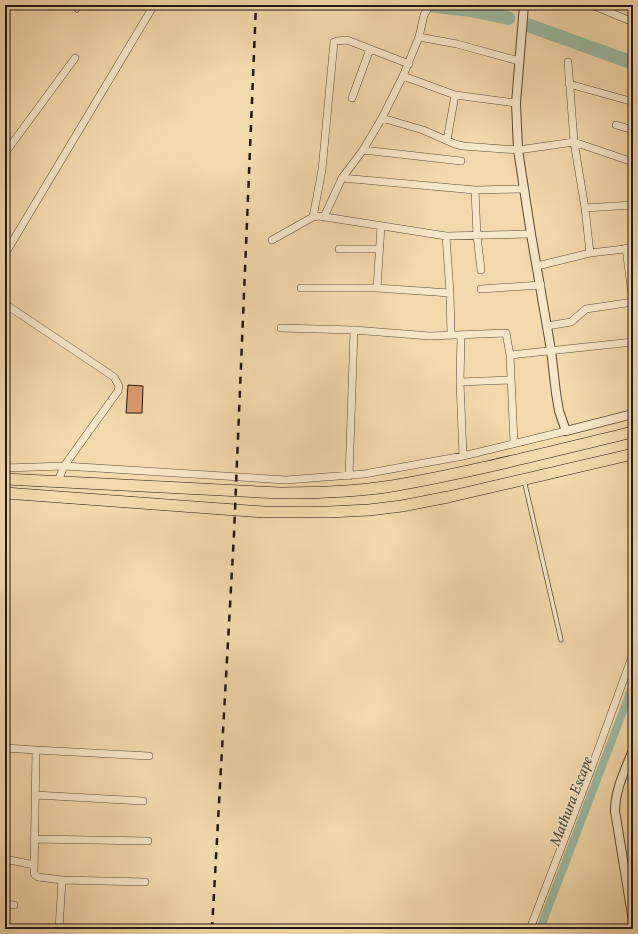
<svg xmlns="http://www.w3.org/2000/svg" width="638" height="934" viewBox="0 0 638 934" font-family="Vollkorn,serif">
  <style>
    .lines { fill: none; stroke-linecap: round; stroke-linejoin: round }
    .canal { stroke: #9cbaa6; stroke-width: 8 }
    .river { stroke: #9cbaa6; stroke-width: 14 }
    .building { fill: #da996b; stroke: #221712 }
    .service-casing { stroke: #564838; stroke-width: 5 }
    .minor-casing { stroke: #564838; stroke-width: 8 }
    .tertiary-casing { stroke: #564838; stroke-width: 10 }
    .trunk-casing { stroke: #221712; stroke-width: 12 }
    .service { stroke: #f7e6c9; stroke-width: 3.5 }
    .minor { stroke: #f7e6c9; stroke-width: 7 }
    .tertiary { stroke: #f7e6c9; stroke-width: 8 }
    .trunk { stroke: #f3d9ac; stroke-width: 11 }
    .rail { stroke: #221712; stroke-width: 2.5; stroke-dasharray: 7 7; stroke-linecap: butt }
    .labels { text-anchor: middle; stroke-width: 3; stroke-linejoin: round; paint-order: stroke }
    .water-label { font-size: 15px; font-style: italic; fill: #4d5046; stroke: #f7e6c9 }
  </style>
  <rect width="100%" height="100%" fill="#f3d9ac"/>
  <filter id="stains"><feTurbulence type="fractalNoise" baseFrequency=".005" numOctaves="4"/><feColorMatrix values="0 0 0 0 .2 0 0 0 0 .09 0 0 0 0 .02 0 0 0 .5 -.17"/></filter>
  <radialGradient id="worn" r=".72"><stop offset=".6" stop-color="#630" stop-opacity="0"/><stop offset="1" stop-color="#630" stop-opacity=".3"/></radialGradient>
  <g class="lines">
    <path class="canal" d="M540,929L633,685"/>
    <path class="river" d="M427,5L471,10L508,18
      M525,24L633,63"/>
  </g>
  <path class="building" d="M128,385L143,386L142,413H126Z"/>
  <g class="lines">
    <defs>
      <path id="service" d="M77,10L80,5
        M524,480L561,640"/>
      <path id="minor" d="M592,5L633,22
        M419,37L457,44L519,61
        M568,62L574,142L585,208L590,253
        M403,76L455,95L516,103
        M569,84L630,101
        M352,98L370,49
        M382,118L423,130L455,144L463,146L518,150L574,142L633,162
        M616,125L633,130
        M447,140L455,95
        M363,150L461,161
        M5,153L75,58
        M342,178L475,190L524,189
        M475,190L477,236L481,270
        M585,208L633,205
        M313,217L322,170L334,42L337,41L347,40L409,64
        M324,217L342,178L363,150L382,118L403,76L419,37L424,15L430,5
        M446,236L450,293L451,335
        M272,240L313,217L319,216L446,236L531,234
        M626,248L633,302
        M339,249H380
        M5,254L154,5
        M537,266L590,253L633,248
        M301,288H377L450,293
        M377,288L381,226
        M481,289L541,285
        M5,304L114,377L119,386L118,391L64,466L58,481
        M547,326L571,322L586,309L633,302
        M281,328L354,330L430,336L506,333L510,355L514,443
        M461,335L460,382L463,456
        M510,355L633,342
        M460,382L511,380
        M5,468L64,466L286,480L364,474L463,456L566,431
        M349,476L354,330
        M5,748L36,750L34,873L35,875L38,877L62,880L59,929
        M36,750L149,756
        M35,795L143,801
        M34,839L148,841
        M5,859L34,865
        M62,880L145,882
        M5,904L14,905
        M530,929L590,772L633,654"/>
      <path id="tertiary" d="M524,5L516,103L518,150L531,234L551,350L556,393L559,411L566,431L633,414
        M633,750C625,770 615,790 615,811L633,921"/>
      <path id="trunk" d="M5,479L280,493C318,493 355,492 392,486C473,472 553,451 633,432
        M5,493L263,512H329L369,510L402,506L448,497L633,454"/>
    </defs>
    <use href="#service" class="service-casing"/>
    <use href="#minor" class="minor-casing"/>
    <use href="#tertiary" class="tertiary-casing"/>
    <use href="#trunk" class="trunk-casing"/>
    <use href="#service" class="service"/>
    <use href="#minor" class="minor"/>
    <use href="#tertiary" class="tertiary"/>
    <use href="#trunk" class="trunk"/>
    <path class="rail" d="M212,929L234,534L256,5"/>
  </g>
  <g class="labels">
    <g class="water-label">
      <text transform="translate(571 801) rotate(-69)" y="5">Mathura Escape</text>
    </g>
  </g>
  <rect width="638" height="934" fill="none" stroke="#f3d9ac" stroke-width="20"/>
  <rect x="6" y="6" width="626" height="922" fill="none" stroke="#221712" stroke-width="2"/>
  <rect x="10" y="10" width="618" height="914" fill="none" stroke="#221712"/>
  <rect width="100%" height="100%" filter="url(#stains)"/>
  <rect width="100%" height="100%" fill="url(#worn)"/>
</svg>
